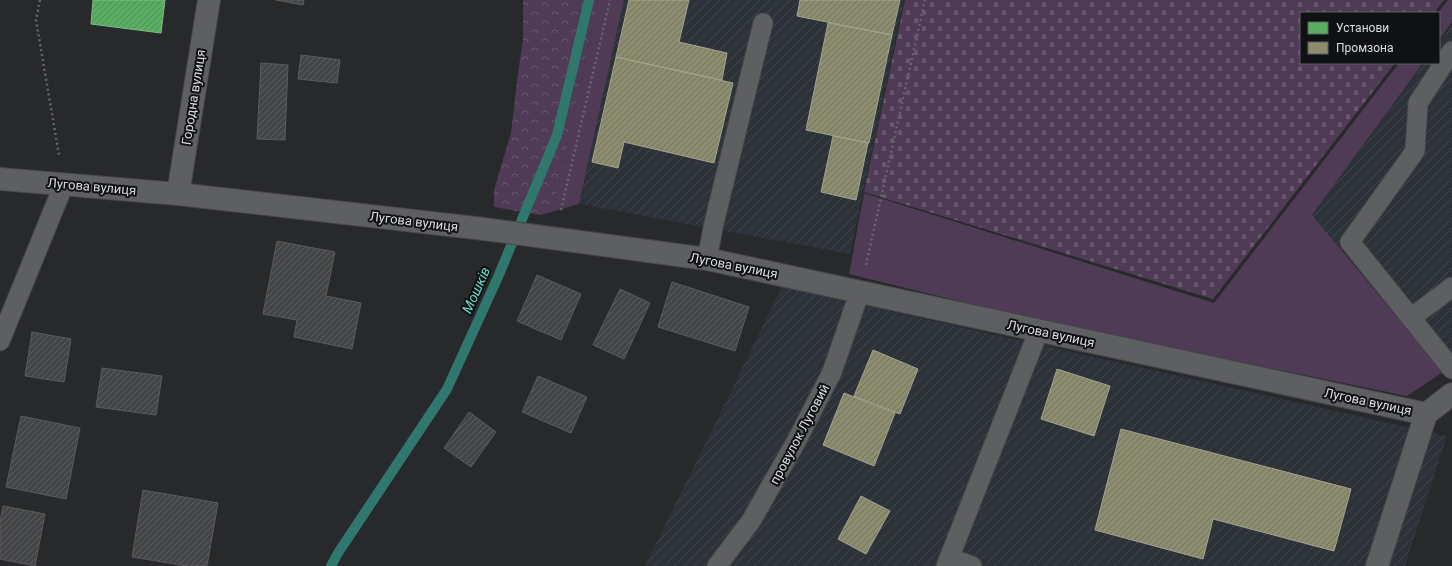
<svg xmlns="http://www.w3.org/2000/svg" width="1452" height="566" viewBox="0 0 1452 566" font-family="Roboto,sans-serif">
  <style>
    .industrial { fill: url(#industrial-furrows) }
    .grass { fill: #4f3b56 }
    .forest { fill: url(#forest-crowns) }
    .cemetery { fill: url(#cemetery-stones) }
    .public { fill: url(#public-hatch); stroke: #81bc87 }
    .industry { fill: url(#industry-hatch); stroke: #a4a490 }
    .lines { fill: none; stroke-linecap: round; stroke-linejoin: round }
    .stream { stroke: #30786d; stroke-width: 10 }
    .building { fill: url(#building-hatch); stroke: #5a5b5c }
    .lane-casing { stroke: #454648; stroke-width: 21 }
    .street-casing { stroke: #454648; stroke-width: 24 }
    .path { stroke: #666769; stroke-width: 2.5; stroke-dasharray: 2 3; stroke-linecap: butt }
    .lane { stroke: #5e5f61; stroke-width: 19 }
    .street { stroke: #5e5f61; stroke-width: 22 }
    .labels { text-anchor: middle; stroke-width: 4; stroke-linejoin: round; paint-order: stroke }
    .street-label { font-size: 13px; fill: #dbdddf; stroke: #101113 }
    .water-label { font-size: 14px; font-style: italic; fill: #69ddca; stroke: #101113 }
  </style>
  <defs>
    <pattern id="industrial-furrows" width="10" height="10" patternUnits="userSpaceOnUse"><rect width="10" height="10" fill="#2d3239"/><path d="M-1 1l2-2M0 10L10 0M9 11l2-2" fill="none" stroke="#41464c"/></pattern>
    <pattern id="forest-crowns" width="20" height="18" patternUnits="userSpaceOnUse"><rect width="20" height="18" fill="#4f3b56"/><path d="M2 6a3 3 0 1 1 6 0M12 15a3 3 0 1 1 6 0" fill="none" stroke="#68576e"/></pattern>
    <pattern id="cemetery-stones" width="16" height="16" patternUnits="userSpaceOnUse"><rect width="16" height="16" fill="#4f3b56"/><path d="M2 7V4a2 2 0 0 1 4 0v3zM10 15v-3a2 2 0 0 1 4 0v3z" fill="#68576e"/></pattern>
    <pattern id="public-hatch" width="6" height="6" patternUnits="userSpaceOnUse"><rect width="6" height="6" fill="#5aae61"/><path d="M-1 1l2-2M0 6l6-6M5 7l2-2" fill="none" stroke="#538e58"/></pattern>
    <pattern id="industry-hatch" width="6" height="6" patternUnits="userSpaceOnUse"><rect width="6" height="6" fill="#8c8c6e"/><path d="M-1 1l2-2M0 6l6-6M5 7l2-2" fill="none" stroke="#72725f"/></pattern>
    <pattern id="building-hatch" width="6" height="6" patternUnits="userSpaceOnUse"><rect width="6" height="6" fill="#434446"/><path d="M-1 1l2-2M0 6l6-6M5 7l2-2" fill="none" stroke="#5e5f60"/></pattern>
  </defs>
  <rect width="100%" height="100%" fill="#27292b"/>
  <path class="industrial" d="M624,0H904L850,254L579,204Z
    M1452,25V366L1444,372L1312,215L1424,63H1439V43Z
    M782,287L1447,436L1405,566H645Z"/>
  <path class="grass" d="M598,0H624L579,204L541,215L555,201Z
    M1448,0H1452V22L1439,40V13H1438Z
    M1399,63H1423L1312,215L1443,372L1407,396L1040,321L849,274L864,193L1214,303Z"/>
  <path class="forest" d="M523,0H598L555,202L541,215L494,207V190L511,133L517,80L523,40Z"/>
  <path class="cemetery" d="M905,0H1444L1434,13H1301V63H1395L1213,299L864,192Z"/>
  <path class="public" d="M93,0H165L161,33L91,24Z"/>
  <path class="industry" d="M629,0H689L679,42L727,53L722,80L616,57Z
    M800,0H900L892,35L797,16Z
    M828,23L892,35L869,143L806,130Z
    M616,57L733,83L714,163L624,142L618,168L592,162Z
    M833,136L868,143L856,200L821,192Z
    M873,350L918,369L900,414L854,396Z
    M1057,369L1110,386L1094,436L1041,419Z
    M844,393L895,413L874,466L823,445Z
    M1121,429L1351,489L1334,551L1213,519L1203,559L1095,530Z
    M861,496L890,511L866,554L838,539Z"/>
  <g class="lines">
    <path class="stream" d="M331,566L338,553L447,389L498,277L557,135L589,0"/>
  </g>
  <path class="building" d="M276,0H304L303,5Z
    M301,55L340,60L337,83L298,79Z
    M261,63L288,65L285,140L257,139Z
    M277,241L335,252L326,296L361,303L352,349L294,337L297,320L263,314Z
    M537,275L581,294L561,340L517,321Z
    M672,282L749,307L735,351L658,327Z
    M620,289L650,303L624,359L593,345Z
    M32,332L71,339L64,382L25,376Z
    M102,368L162,376L156,415L96,407Z
    M538,376L587,397L571,433L522,412Z
    M469,412L496,432L471,467L444,448Z
    M21,416L80,428L66,499L6,487Z
    M143,490L218,503L207,566H187L132,557Z
    M3,506L45,514L35,566L0,559V522Z"/>
  <g class="lines">
    <defs>
      <path id="lane" d="M1452,51L1418,103L1415,151L1350,242L1452,369
        M707,259L714,223L763,23
        M1411,318L1452,287
        M0,341L64,184
        M950,558L972,566
        M717,566L751,521L797,440L832,372L860,291
        M946,566L1039,330"/>
      <path id="street" d="M0,179L178,194L484,229L707,259L1426,414L1452,394
        M178,194L209,0
        M1377,566L1426,414"/>
    </defs>
    <use href="#lane" class="lane-casing"/>
    <use href="#street" class="street-casing"/>
    <path class="path" d="M40,0L36,20L59,155
      M561,210L610,0
      M866,265L925,0"/>
    <use href="#lane" class="lane"/>
    <use href="#street" class="street"/>
  </g>
  <g class="labels">
    <g class="street-label">
      <text transform="translate(193 97) rotate(-81)" y="5">Городна вулиця</text>
      <text transform="translate(92 186) rotate(5)" y="5">Лугова вулиця</text>
      <text transform="translate(414 221) rotate(7)" y="5">Лугова вулиця</text>
      <text transform="translate(734 265) rotate(11)" y="5">Лугова вулиця</text>
      <text transform="translate(1051 333) rotate(12)" y="5">Лугова вулиця</text>
      <text transform="translate(1368 401) rotate(12)" y="5">Лугова вулиця</text>
      <text transform="translate(799 434) rotate(-62)" y="5">провулок Луговий</text>
    </g>
    <g class="water-label">
      <text transform="translate(476 290) rotate(-66)" y="5">Мошків</text>
    </g>
  </g>
  <rect x="1300" y="12" width="140" height="52" fill="#101113" stroke="#616365"/>
  <rect x="1308" y="22" width="20" height="12" fill="#5aae61" stroke="#616365"/>
  <text x="1336" y="32" font-size="12" fill="#dbdddf">Установи</text>
  <rect x="1308" y="42" width="20" height="12" fill="#8c8c6e" stroke="#616365"/>
  <text x="1336" y="52" font-size="12" fill="#dbdddf">Промзона</text>
</svg>
